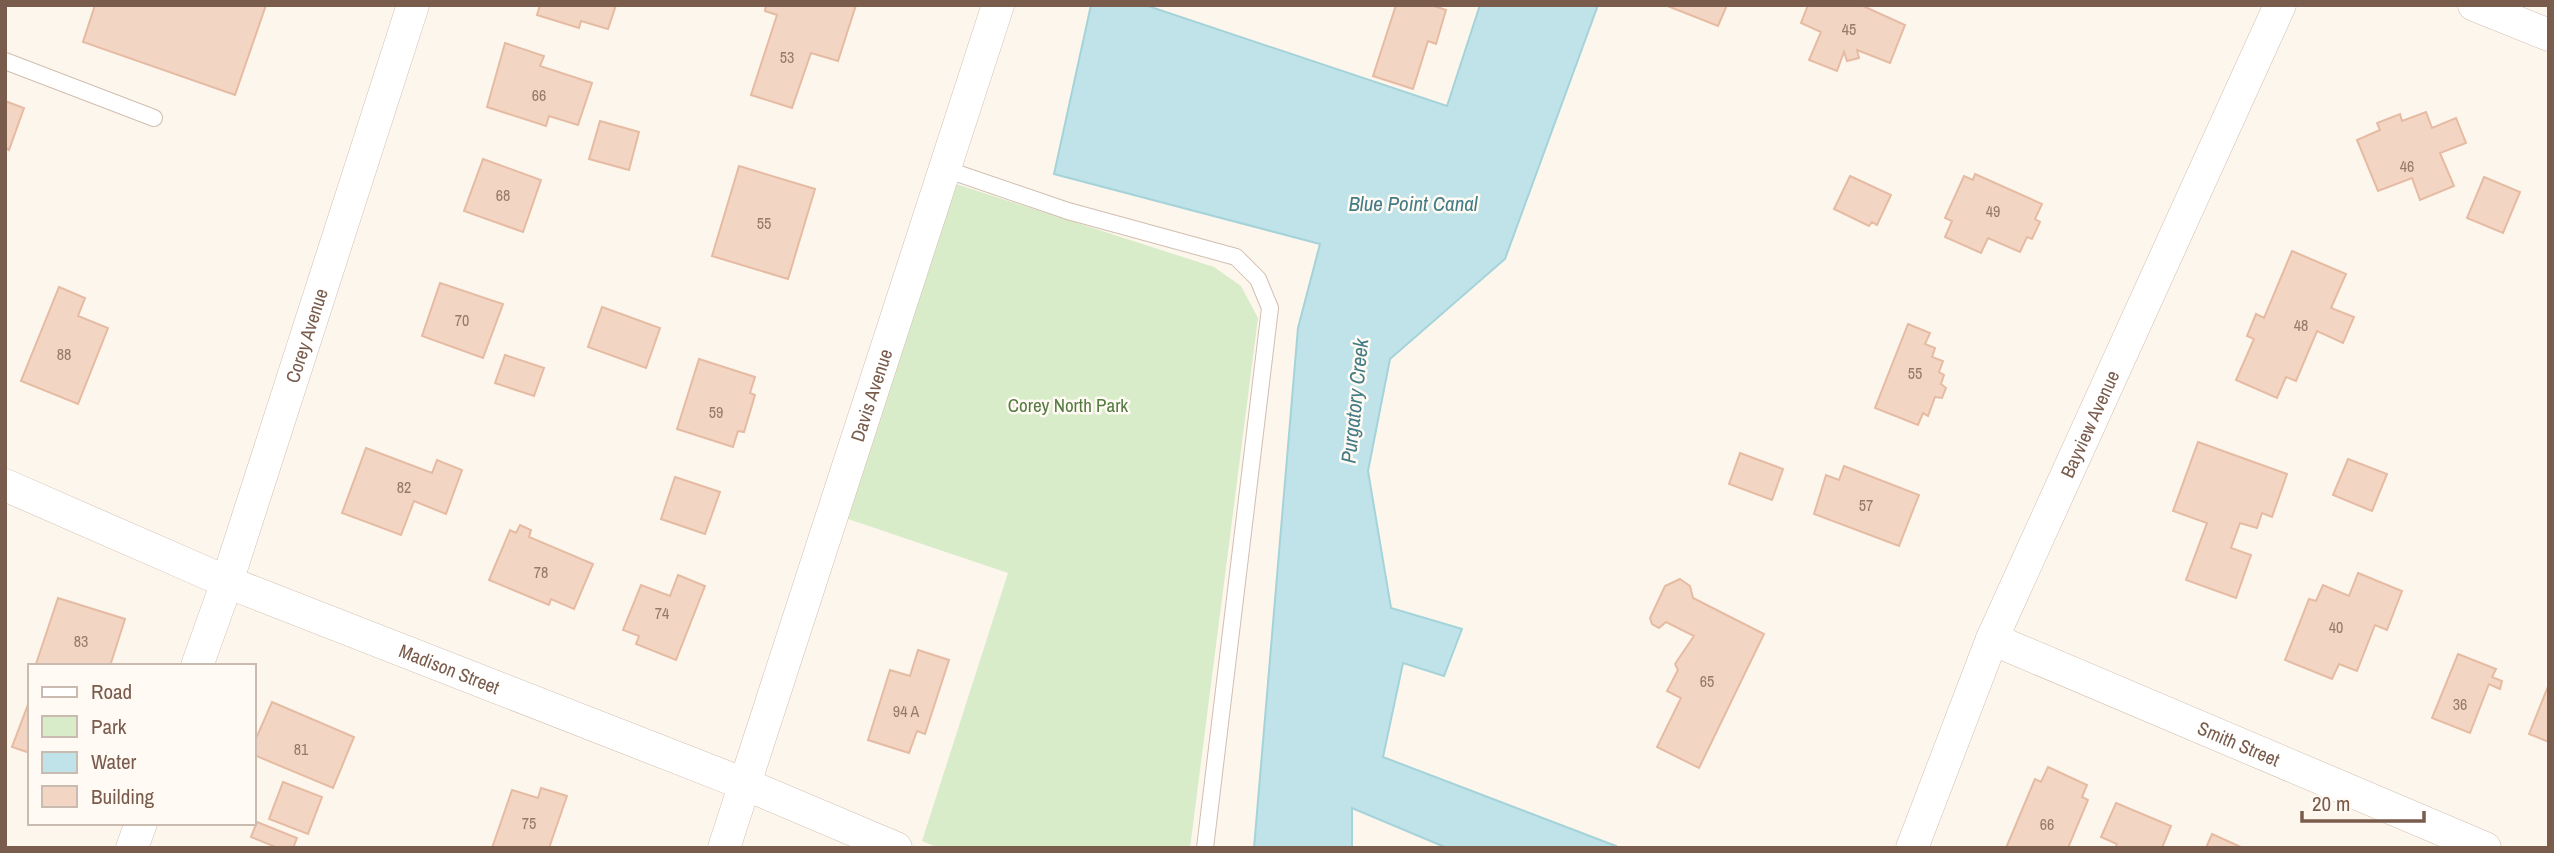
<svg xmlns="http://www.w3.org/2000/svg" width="2554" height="853" viewBox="0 0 2554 853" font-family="'Archivo Narrow',sans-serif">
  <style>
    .green { fill: #d8ecc9 }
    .water { fill: #bfe3e8; stroke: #a5d3da; stroke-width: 2 }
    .building { fill: #f3d5c3; stroke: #e6bba3; stroke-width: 2 }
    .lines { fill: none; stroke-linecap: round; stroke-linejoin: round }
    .service-casing { stroke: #d1beb0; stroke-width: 18 }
    .minor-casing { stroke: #d1beb0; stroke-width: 33 }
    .service { stroke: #fff; stroke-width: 16 }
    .minor { stroke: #fff; stroke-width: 32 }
    .labels { text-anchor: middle; stroke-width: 5; stroke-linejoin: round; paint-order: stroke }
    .number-label { font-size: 16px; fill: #987a6a }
    .street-label { font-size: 19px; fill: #7a5c4d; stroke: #fffaf3 }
    .park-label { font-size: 19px; fill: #537a41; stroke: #fffaf3 }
    .water-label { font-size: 21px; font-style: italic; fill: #437c86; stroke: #fffaf3 }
  </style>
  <rect width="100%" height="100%" fill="#fdf6ec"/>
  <path class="green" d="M956,184L1214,267L1241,286L1258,318L1190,848H939L922,841L1008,573L845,518Z"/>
  <path class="water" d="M1091,5H1145L1447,106L1480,5H1598L1505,259L1390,359L1368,471L1391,608L1462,629L1444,676L1403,663L1383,757L1616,846V848H1447L1352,808V848H1254L1298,328L1320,244L1054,174Z"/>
  <path class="building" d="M95,5H266L235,95L83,42Z
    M540,5H616L608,29L581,21L579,28L537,15Z
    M766,5H856L838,61L811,53L792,108L751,95L777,15L765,11Z
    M1396,5H1431L1446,10L1436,44L1428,41L1413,89L1373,76Z
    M1665,5H1727L1718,26Z
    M1808,5H1861L1905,25L1890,63L1857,50L1859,58L1847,61L1844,52L1837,71L1809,60L1821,32L1801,23Z
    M505,43L544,56L540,66L592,83L578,125L549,116L546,126L487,107Z
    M5,101L24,108L9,150L5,148Z
    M2426,112L2432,128L2456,118L2466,143L2440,153L2454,186L2420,200L2412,178L2378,191L2357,140L2380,130L2377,123L2400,114L2402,121Z
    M600,121L639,132L629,170L589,159Z
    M483,159L541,180L523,232L464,211Z
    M739,166L815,189L788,279L712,256Z
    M1975,174L2042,204L2035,219L2040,222L2032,239L2027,237L2020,252L1988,238L1981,253L1945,237L1952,221L1945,218L1964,176L1973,180Z
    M1850,176L1891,195L1877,225L1872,222L1869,226L1834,209Z
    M2484,177L2520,192L2503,233L2467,218Z
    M2292,251L2346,274L2331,308L2354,317L2343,343L2317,331L2296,381L2286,377L2277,398L2236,380L2254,339L2247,336L2256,314L2264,318Z
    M440,283L503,304L483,358L422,336Z
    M59,287L85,298L78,316L108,328L78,404L21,381Z
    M602,307L660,328L646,368L588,347Z
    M1908,324L1930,333L1925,344L1935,348L1932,357L1943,361L1939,372L1944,375L1941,384L1946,388L1942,398L1935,397L1928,416L1923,413L1918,425L1875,408Z
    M505,355L544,368L534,396L495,383Z
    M699,359L755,377L750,393L755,395L744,432L738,431L733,447L677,429Z
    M2198,442L2287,474L2272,517L2262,513L2257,528L2240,523L2231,548L2251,555L2236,598L2186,580L2207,523L2173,511Z
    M366,448L432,473L437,460L462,470L446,514L414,501L401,535L342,513Z
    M1740,453L1783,469L1772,500L1729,484Z
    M2348,459L2387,474L2372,511L2333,495Z
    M1844,466L1919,495L1899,546L1814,514L1826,475L1839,480Z
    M675,477L720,492L705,534L661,519Z
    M520,525L531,530L529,537L593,564L574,609L551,599L549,605L489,580L510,530L516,533Z
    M2358,573L2402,591L2387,630L2375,625L2357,671L2339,664L2332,679L2285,660L2309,599L2316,601L2323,585L2349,596Z
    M678,575L705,586L676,660L636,644L639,636L623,630L641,585L670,596Z
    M1680,579L1690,586L1693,598L1764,634L1699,768L1657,747L1681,698L1667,691L1678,670L1675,664L1694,636L1666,622L1659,628L1652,624L1650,618L1665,586Z
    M58,598L125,619L110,666H43L36,664Z
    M918,650L949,660L925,734L917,731L909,753L868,740L890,670L910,676Z
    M2458,654L2496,669L2492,677L2502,681L2500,689L2489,684L2470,733L2432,718Z
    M2549,684V742L2529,734Z
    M29,702H30V753L12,747Z
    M272,702L354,737L333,788L254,755V743Z
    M2048,767L2087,785L2082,797L2088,800L2068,848H2006L2035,779L2041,782Z
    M283,782L322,797L308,834L269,819Z
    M541,788L567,796L549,848H492L512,790L538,798Z
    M2116,803L2171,826L2162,848H2115L2117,844L2101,837Z
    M257,822L297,838L293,848H278L251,837Z
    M2212,834L2243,848H2206Z"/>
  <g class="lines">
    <defs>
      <path id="service" d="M5,61L154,118
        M945,169L1068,211L1236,257L1258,279L1270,308L1205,848"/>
      <g id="minor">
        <path d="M2474,5L2549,35"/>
        <path id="s1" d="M5,485L227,582L747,785L896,848"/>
        <path id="s2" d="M1992,639L2485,848"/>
        <path id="s3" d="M197,666L227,582L413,5"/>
        <path d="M132,848L141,823"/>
        <path id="s4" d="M724,848L998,5"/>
        <path id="s5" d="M1912,848L1992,639L2280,5"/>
      </g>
    </defs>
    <use href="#service" class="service-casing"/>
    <use href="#minor" class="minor-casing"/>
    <use href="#service" class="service"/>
    <use href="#minor" class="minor"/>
  </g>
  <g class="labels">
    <g class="number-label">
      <text x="1849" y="35">45</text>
      <text x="787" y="63">53</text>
      <text x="539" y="101">66</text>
      <text x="2407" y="172">46</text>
      <text x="503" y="201">68</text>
      <text x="1993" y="217">49</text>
      <text x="764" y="229">55</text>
      <text x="462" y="326">70</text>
      <text x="2301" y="331">48</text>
      <text x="64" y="360">88</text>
      <text x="1915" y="379">55</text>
      <text x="716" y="418">59</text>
      <text x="404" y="493">82</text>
      <text x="1866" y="511">57</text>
      <text x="541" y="578">78</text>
      <text x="662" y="619">74</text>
      <text x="2336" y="633">40</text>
      <text x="81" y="647">83</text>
      <text x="1707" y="687">65</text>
      <text x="2460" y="710">36</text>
      <text x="906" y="717">94 A</text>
      <text x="301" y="755">81</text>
      <text x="529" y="829">75</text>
      <text x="2047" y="830">66</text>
    </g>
    <g class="street-label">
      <text dy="7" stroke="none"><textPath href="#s3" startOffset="348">Corey Avenue</textPath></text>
      <text dy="7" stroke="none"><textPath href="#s4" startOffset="476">Davis Avenue</textPath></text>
      <text dy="7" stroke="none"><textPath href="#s5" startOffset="460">Bayview Avenue</textPath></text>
      <text dy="7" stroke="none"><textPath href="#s1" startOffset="481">Madison Street</textPath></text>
      <text dy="7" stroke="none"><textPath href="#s2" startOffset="268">Smith Street</textPath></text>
    </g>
    <g class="park-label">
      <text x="1068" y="412">Corey North Park</text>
    </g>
    <g class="water-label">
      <text x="1413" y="211">Blue Point Canal</text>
      <text transform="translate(1355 401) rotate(-84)" y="7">Purgatory Creek</text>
    </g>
  </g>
  <rect width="2554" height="853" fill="none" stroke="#7a5c4d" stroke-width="14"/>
  <rect x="28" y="664" width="228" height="161" fill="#fffaf3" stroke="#cabbb1" stroke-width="2"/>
  <rect x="42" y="687" width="35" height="10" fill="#ffffff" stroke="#cabbb1" stroke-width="2"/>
  <text x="91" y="699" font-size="21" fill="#7a5c4d">Road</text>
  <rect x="42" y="716" width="35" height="21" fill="#d8ecc9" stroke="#cabbb1" stroke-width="2"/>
  <text x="91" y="734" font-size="21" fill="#7a5c4d">Park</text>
  <rect x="42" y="752" width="35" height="21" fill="#bfe3e8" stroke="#cabbb1" stroke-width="2"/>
  <text x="91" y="769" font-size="21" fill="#7a5c4d">Water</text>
  <rect x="42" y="786" width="35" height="21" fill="#f3d5c3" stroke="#cabbb1" stroke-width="2"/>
  <text x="91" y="804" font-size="21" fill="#7a5c4d">Building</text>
  <path d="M2302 811v10h122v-10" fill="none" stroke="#7a5c4d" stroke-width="3.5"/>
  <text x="2312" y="811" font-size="21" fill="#7a5c4d" stroke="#fffaf3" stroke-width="5" paint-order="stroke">20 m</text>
</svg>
